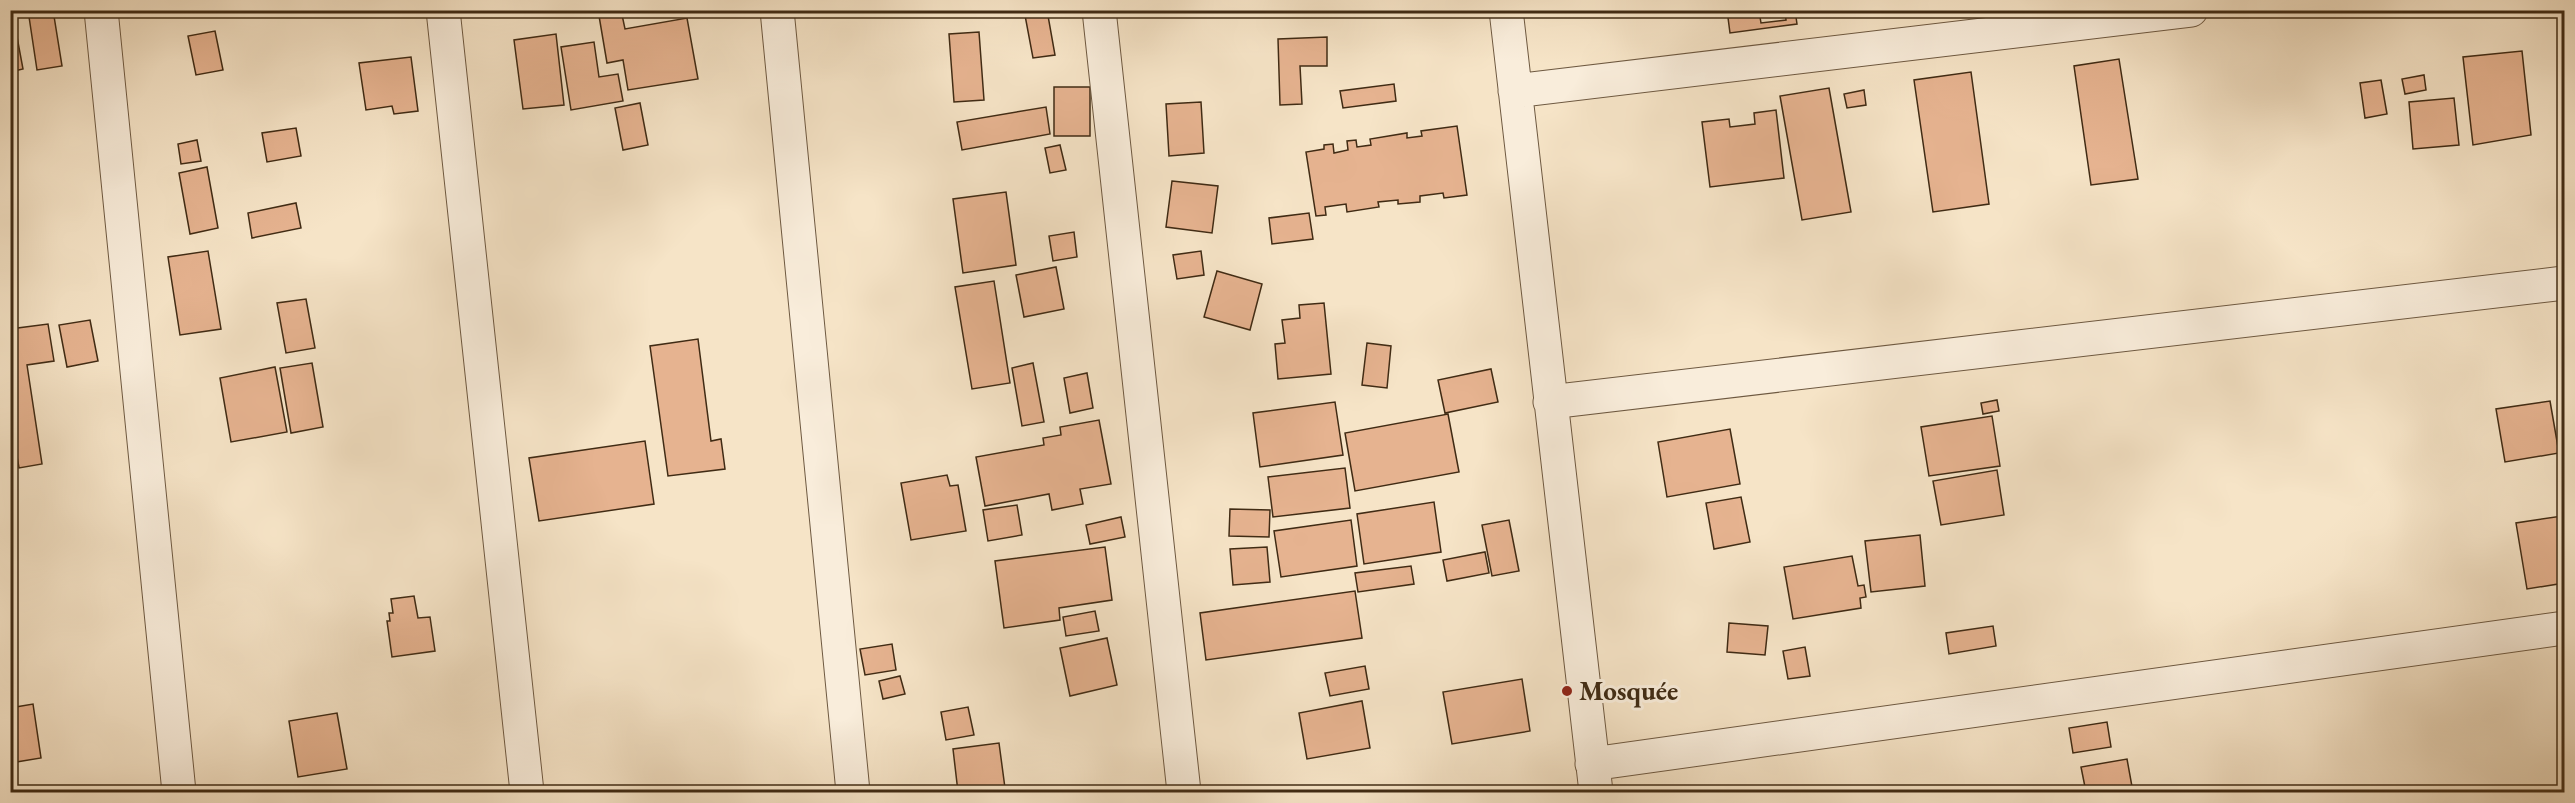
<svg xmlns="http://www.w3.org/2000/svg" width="2575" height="803" viewBox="0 0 2575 803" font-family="'EB Garamond',serif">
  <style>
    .building { fill: #e6b390; stroke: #402b14; stroke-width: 1.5 }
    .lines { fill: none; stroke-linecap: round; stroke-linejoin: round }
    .street-casing { stroke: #6e5941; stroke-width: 35 }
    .street { stroke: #f9eddb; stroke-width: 33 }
    .poi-dot { fill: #8f2418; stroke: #f9eddb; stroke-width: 2 }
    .labels { text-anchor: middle; stroke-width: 6; stroke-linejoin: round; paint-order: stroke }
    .poi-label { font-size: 27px; font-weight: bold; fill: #402b14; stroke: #f9eddb; text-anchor: start }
  </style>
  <rect width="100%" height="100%" fill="#f6e4c7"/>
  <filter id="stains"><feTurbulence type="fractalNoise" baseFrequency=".00333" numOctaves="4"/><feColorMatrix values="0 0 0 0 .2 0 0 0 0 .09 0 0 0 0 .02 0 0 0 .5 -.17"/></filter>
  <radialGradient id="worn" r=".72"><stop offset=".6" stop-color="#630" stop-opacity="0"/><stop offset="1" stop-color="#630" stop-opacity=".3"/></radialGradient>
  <path class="building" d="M10,10H12L23,69L10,72Z
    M28,10H53L62,66L37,70Z
    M598,10H621L625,29L687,18L698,79L628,90L623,60L607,63Z
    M1024,10H1047L1055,55L1033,58Z
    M1727,10H1762L1759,11L1761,23L1786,20L1785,10H1795L1797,24L1730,33Z
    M215,31L223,70L196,75L188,36Z
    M979,32L984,100L954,102L949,34Z
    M556,34L564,105L523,109L514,40Z
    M1327,37V66H1300L1302,104L1280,105L1278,39Z
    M594,42L599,77L618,74L623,101L571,110L561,47Z
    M2522,51L2531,135L2473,145L2463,57Z
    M411,57L418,111L394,114L392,106L366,110L359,63Z
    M2119,59L2138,179L2091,185L2074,66Z
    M1971,72L1989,204L1933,212L1914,80Z
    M2424,75L2426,90L2405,94L2402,79Z
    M2381,80L2387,114L2365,118L2360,83Z
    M1394,84L1396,101L1343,108L1340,91Z
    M1054,87H1090V136H1054Z
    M1829,88L1851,212L1802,220L1780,96Z
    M1864,90L1866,105L1847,108L1844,94Z
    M2454,98L2459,145L2413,149L2409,102Z
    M1201,102L1204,153L1169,156L1166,104Z
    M640,103L648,145L623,150L615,108Z
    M1046,107L1050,134L962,150L957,122Z
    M1776,110L1784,178L1710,187L1702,122L1729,119L1730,127L1755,124L1754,113Z
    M10,122H12L13,145H10Z
    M1457,126L1467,195L1444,198L1443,193L1420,196V202L1398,204V200L1378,202L1379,207L1347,212L1346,204L1325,207L1326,215L1316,216L1306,152L1324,149V145L1333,144L1334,153L1348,150L1347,141L1356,140L1357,147L1371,145L1370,139L1407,133V138L1422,136L1421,131Z
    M296,128L301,156L267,162L262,133Z
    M197,140L201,161L181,164L178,144Z
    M1060,145L1066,170L1050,173L1045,148Z
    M207,167L218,228L190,234L179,173Z
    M1172,181L1218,186L1212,233L1166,227Z
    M1006,192L1016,265L963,273L953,199Z
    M296,203L301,228L252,238L248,213Z
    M1309,213L1313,239L1272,244L1269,218Z
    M1074,232L1077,257L1053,261L1049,236Z
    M208,251L221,329L180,335L168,257Z
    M1201,251L1204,275L1177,279L1173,255Z
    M1056,267L1064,309L1024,317L1016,275Z
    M1217,271L1262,284L1250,330L1204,317Z
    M994,281L1010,383L972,389L955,287Z
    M306,299L315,348L286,353L277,303Z
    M1324,303L1331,374L1278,379L1275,344L1285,343L1282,320L1300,318L1299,305Z
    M90,320L98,361L67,367L59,325Z
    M48,324L54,361L27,365L42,464L19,468L15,445H10V329Z
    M698,339L711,441L721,439L725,469L668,476L650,346Z
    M1367,343L1391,346L1387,388L1362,385Z
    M312,363L323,427L291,433L280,368Z
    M1033,363L1044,422L1022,426L1012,368Z
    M275,367L287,432L231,442L220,378Z
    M1491,369L1498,402L1445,413L1438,380Z
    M1087,373L1093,408L1070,413L1064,378Z
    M1997,400L1999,411L1983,414L1981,403Z
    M2550,401L2559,453L2505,462L2496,409Z
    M1335,402L1343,455L1260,467L1253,413Z
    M1448,414L1459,472L1355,491L1345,433Z
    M1992,416L2000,466L1929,476L1921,427Z
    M1099,420L1111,484L1080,489L1083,504L1052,510L1049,494L985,506L976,457L1044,445L1043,438L1061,435L1060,427Z
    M1730,429L1740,484L1667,497L1658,442Z
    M645,441L654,504L539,521L529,458Z
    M10,452L13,472H10Z
    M1345,468L1350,508L1273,517L1268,477Z
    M1997,470L2004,515L1941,525L1933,481Z
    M947,475L950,486L958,485L966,531L911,540L901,483Z
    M1741,497L1750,542L1714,549L1706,503Z
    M1434,502L1441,552L1364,564L1357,514Z
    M1017,505L1022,535L988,541L983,510Z
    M1230,509L1270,510L1269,537L1229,536Z
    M2562,516L2564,583L2527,589L2516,523Z
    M1121,517L1125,537L1090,544L1086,525Z
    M1351,520L1357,566L1281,577L1274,531Z
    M1509,520L1519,571L1492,576L1482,525Z
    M1920,535L1925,586L1871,592L1865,541Z
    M1105,547L1112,600L1059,608L1060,620L1004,628L995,561Z
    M1267,547L1270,582L1233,585L1230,549Z
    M1485,552L1489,573L1447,581L1443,560Z
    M1852,556L1858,586L1864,585L1866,597L1860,598L1861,608L1793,619L1784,567Z
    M1411,566L1414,584L1358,592L1355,573Z
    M1355,591L1362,638L1206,660L1200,613Z
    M414,596L418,618L430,617L435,651L392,657L387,621H390L389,613H393L391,599Z
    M1095,611L1099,631L1066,636L1063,617Z
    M1729,623L1768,626L1765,655L1727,652Z
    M1993,626L1996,646L1949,654L1946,633Z
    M1107,638L1117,685L1070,696L1060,648Z
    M892,644L896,670L865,675L860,649Z
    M1805,647L1810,676L1788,679L1783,651Z
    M1365,666L1369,689L1330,696L1325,673Z
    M900,676L905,694L883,699L879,681Z
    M1522,679L1530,731L1452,744L1443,692Z
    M1362,701L1370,748L1307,759L1299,713Z
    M33,704L41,758L10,763V708Z
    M968,707L974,735L946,740L941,712Z
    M337,713L347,769L298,777L289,721Z
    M2107,722L2111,747L2073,753L2069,728Z
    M999,743L1005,788L958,792L953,749Z
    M2127,759L2133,792H2086L2081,767Z"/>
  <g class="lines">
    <defs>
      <path id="street" d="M101,10L179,792
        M443,10L527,792
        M777,10L853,792
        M1099,10L1184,792
        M1506,10L1596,792
        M1515,91L2191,10
        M1550,402L2564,283
        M1592,764L2564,628"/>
    </defs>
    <use href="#street" class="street-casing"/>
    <use href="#street" class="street"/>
  </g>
  <circle class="poi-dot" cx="1567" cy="691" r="6"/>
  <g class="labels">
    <g class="poi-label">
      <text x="1579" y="700">Mosquée</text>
    </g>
  </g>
  <rect width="2575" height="803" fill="none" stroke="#f6e4c7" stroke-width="36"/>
  <rect x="12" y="12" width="2551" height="779" fill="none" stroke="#402b14" stroke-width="3"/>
  <rect x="18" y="18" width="2539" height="767" fill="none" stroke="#402b14" stroke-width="1.5"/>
  <rect width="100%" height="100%" filter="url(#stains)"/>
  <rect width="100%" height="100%" fill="url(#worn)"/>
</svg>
